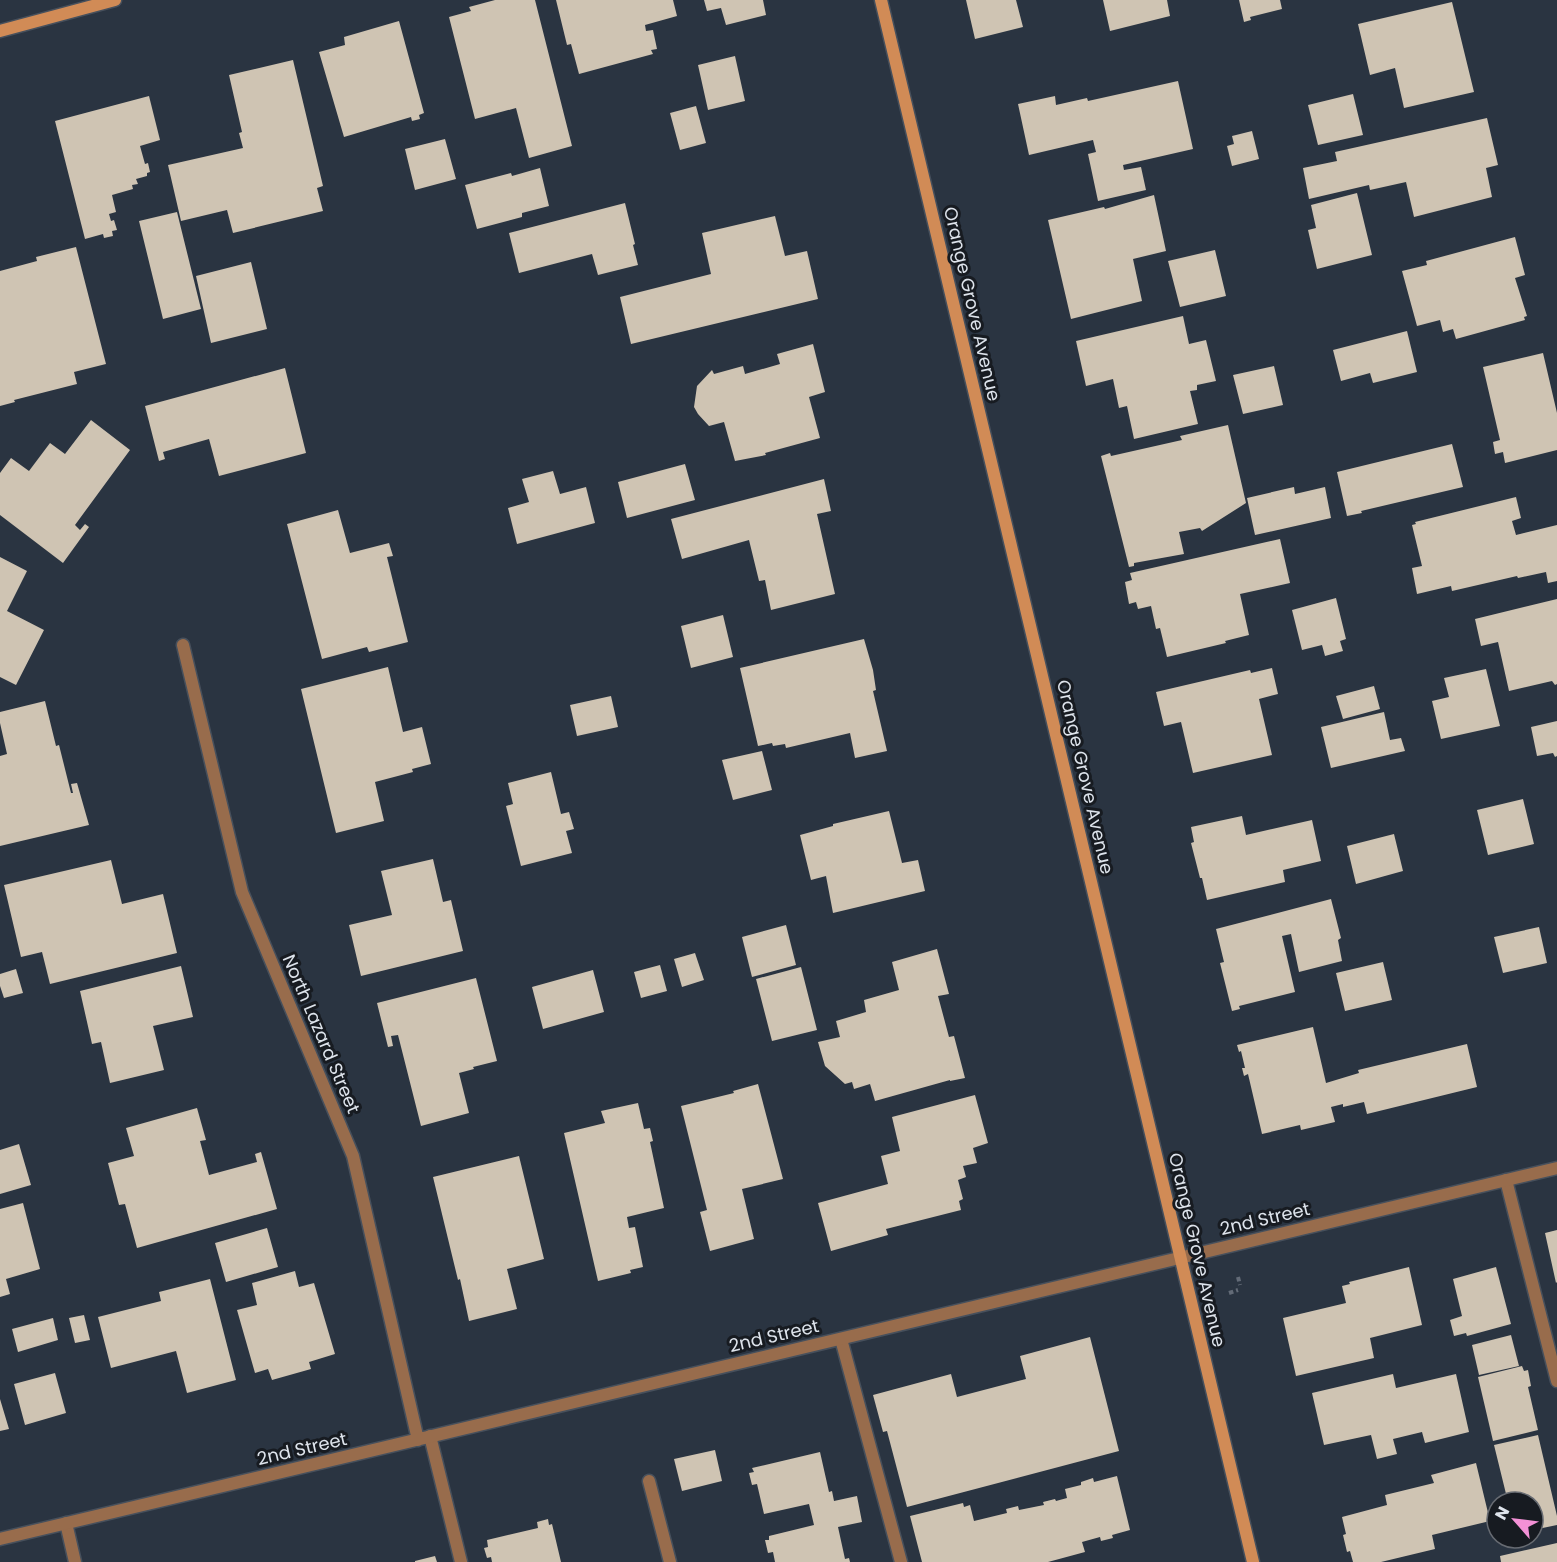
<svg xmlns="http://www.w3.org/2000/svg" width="1557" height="1562" viewBox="0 0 1557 1562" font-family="Poppins,sans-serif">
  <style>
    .building { fill: #cfc4b3 }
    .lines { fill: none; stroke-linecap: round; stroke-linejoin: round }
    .lane-casing { stroke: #47505c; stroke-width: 15 }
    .street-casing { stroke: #47505c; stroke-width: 15 }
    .secondary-casing { stroke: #47505c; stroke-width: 15 }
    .path { stroke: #636b77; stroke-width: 4; stroke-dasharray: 4.5 3; stroke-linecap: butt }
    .lane { stroke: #986c4c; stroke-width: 12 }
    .street { stroke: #986c4c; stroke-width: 12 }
    .secondary { stroke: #d18b56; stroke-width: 12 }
    .labels { text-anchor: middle; stroke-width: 6; stroke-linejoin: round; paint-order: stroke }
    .street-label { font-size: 18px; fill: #dee4ec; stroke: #171b21 }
  </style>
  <rect width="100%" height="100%" fill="#2a3441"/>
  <path class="building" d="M495,0H535L572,146L529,158L516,108L475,119L449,17L471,11L469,7Z
    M556,0H673L677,16L645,25L646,31L653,30L657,49L651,50L653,54L579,74L571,44L567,45Z
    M704,0H763L766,15L726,25L721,8L707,11Z
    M966,0H1016L1023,27L975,39Z
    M1103,0H1167L1170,16L1110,31Z
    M1239,0H1280L1282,9L1250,17L1251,20L1244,22Z
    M1452,2L1474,92L1404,108L1395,68L1370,75L1358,24Z
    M399,21L424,113L419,115L420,119L412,121L411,117L344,137L319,52L345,45L344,37Z
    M735,56L745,101L708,110L698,65Z
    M293,60L323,186L317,188L323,211L233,233L227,210L181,221L168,165L243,148L239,133L242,132L229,75Z
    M1178,81L1193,149L1123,165L1124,170L1141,167L1146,190L1098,201L1088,154L1096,152L1093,140L1029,155L1018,104L1055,96L1056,105L1087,98L1088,101Z
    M1353,94L1363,135L1318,145L1308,105Z
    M149,96L160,140L140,146L145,164L148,163L150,172L147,173V176L136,179L138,184L132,185L133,189L112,195L116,212L109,214L111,221L114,220L117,230L112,231L113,236L104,238L103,234L85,239L55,121Z
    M696,106L706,143L680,150L670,113Z
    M1487,118L1498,165L1486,168L1492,197L1414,217L1406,182L1370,190L1369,185L1309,199L1303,168L1337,161L1335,152Z
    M1252,131L1259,159L1232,166L1227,146L1234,144L1232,136Z
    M445,139L456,179L415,190L405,149Z
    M540,168L549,206L522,213V217L477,229L465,185L511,173L512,176Z
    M1357,193L1372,255L1317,269L1308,230L1316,228L1311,205Z
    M1154,195L1166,251L1133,259L1142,301L1071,319L1048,220L1104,207L1105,209Z
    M625,203L635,244L633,245L638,265L598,275L592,254L519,273L509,233Z
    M177,212L201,309L163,319L139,221Z
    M775,216L785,256L807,251L818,299L631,344L620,297L711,274L702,233Z
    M1515,237L1525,275L1515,278L1527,316L1524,317L1525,320L1456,339L1453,329L1443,332L1440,320L1417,326L1402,271L1427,265L1426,261Z
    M76,247L106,364L74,372L77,384L14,400L15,402L0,406V271L37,261L36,257Z
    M1215,250L1226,296L1180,307L1168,261Z
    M251,262L267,329L211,343L196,276Z
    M1183,316L1189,344L1206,340L1216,381L1197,385V390L1190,391L1198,424L1134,439L1127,406L1119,408L1113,379L1086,386L1076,341Z
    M1407,331L1417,372L1373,383L1370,373L1341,381L1333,350Z
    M813,344L825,392L809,397L820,438L765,453L766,455L735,461L724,422L709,426L698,414L694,407L697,386L712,370L714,374L743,366L745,374L780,364L777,354Z
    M1543,353L1557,413V450L1505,463L1503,452L1495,454L1493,442L1500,440L1483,367Z
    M1274,366L1283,405L1243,414L1233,375Z
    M285,368L306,453L219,476L209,439L163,452L165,459L159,461L145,406Z
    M91,420L130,450L75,525L80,530L85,524L89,527L63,563L0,515V473L11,458L29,471L50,443L65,454Z
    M1228,425L1246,503L1202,531L1200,528L1179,532L1184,554L1134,563V566L1129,567L1101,456L1110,453L1111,456L1182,440L1180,436Z
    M1452,444L1463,487L1361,511L1362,513L1347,516L1337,472Z
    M685,464L695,500L627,518L618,482Z
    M553,471L560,494L586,487L595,523L517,544L508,508L529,502L522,479Z
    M824,479L831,511L817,514L835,594L771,610L765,580L759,581L749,540L682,559L671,519Z
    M1294,487L1295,494L1325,487L1331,518L1255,535L1247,498Z
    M1516,497L1521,518L1512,521L1516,535L1557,525V581L1548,583L1546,572L1518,578L1517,576L1452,591L1451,586L1417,594L1412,568L1422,566L1412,525L1416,524L1415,522Z
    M338,510L350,553L389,543L393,556L387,557L408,642L369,652L367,647L322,659L287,524Z
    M1280,539L1290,583L1240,594L1249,635L1225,641L1226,643L1167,657L1160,628L1156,629L1151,606L1138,609L1136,602L1129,604L1125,582L1132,580L1130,573Z
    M0,557L27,571L7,611L44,630L16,685L0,677Z
    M1336,598L1346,639L1340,641L1343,651L1325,656L1322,645L1302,650L1292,610Z
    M1557,599V684L1555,685L1552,681L1509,691L1498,642L1481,646L1475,619Z
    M723,615L733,657L691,668L681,626Z
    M864,639L873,670L876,690L873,691L887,751L855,758L850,733L786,748L785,744L773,746L772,743L758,746L740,668Z
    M388,667L403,732L422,727L431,764L412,769L413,772L375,782L384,821L336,833L301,689Z
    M1272,668L1278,694L1259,699L1272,755L1193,773L1181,722L1164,726L1156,692L1250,670L1251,673Z
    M1486,669L1500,726L1441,739L1432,701L1449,697L1444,678Z
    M1374,686L1380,709L1343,719L1336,696Z
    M611,696L618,727L577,736L570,705Z
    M45,701L56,746L59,745L71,793H73L71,784L77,783L89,825L0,846V756L7,754L0,723V712Z
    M1384,712L1390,740L1401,738L1405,751L1331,768L1321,727Z
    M1557,721V756L1555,757L1553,753L1537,756L1531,727Z
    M762,751L772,790L733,800L722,760Z
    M551,772L561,814L569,812L574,829L566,831L572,853L521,866L506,806L513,804L508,783Z
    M1523,799L1534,844L1488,855L1477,810Z
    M889,811L902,863L918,860L925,891L833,913L826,876L811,880L800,835L833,826V824Z
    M1242,816L1246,835L1312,820L1321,861L1283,870L1285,882L1207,900L1202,878H1200L1191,843L1194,842L1191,827Z
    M1394,834L1403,871L1356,884L1347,846Z
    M433,859L443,902L451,900L463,951L361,976L349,925L392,915L381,871Z
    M111,860L122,904L163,894L177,953L50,984L42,952L21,957L4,885Z
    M1331,899L1341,938L1338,940L1342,961L1299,972L1291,934L1282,936L1295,992L1239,1006L1240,1009L1232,1011L1220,963L1224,962L1216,929Z
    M786,925L796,965L752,977L742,937Z
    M1539,927L1547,963L1503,973L1494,937Z
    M937,949L949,994L938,996L949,1037L954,1036L965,1078L950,1081V1080L875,1101L870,1084L854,1089L852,1082L845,1084L825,1066L818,1042L840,1037L836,1021L866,1012L864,1000L899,990L892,962Z
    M695,953L704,980L682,987L674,959Z
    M1383,962L1392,1000L1345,1011L1336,973Z
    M660,965L667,991L641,998L634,972Z
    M181,966L193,1017L153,1026L164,1070L110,1083L101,1042L92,1044L80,991Z
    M801,967L817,1030L772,1041L756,979Z
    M16,969L23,993L4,998L0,986V974Z
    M593,970L604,1012L543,1029L532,987Z
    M476,978L497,1061L473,1067L474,1069L459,1073L469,1113L421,1126L398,1035L391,1036L393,1046L388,1047L377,1003Z
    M1313,1027L1326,1083L1359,1073L1358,1070L1467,1044L1477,1087L1367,1114L1364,1102L1343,1107V1104L1331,1107L1335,1122L1301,1130L1300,1125L1262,1134L1248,1074L1244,1076L1242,1068H1245L1241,1051L1239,1052L1237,1045Z
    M758,1084L783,1179L742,1189L754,1239L710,1251L700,1212L707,1210L681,1106L734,1093L733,1091Z
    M975,1095L988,1143L973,1148L977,1163L963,1166L966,1177L958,1180L963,1199L959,1201L961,1210L886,1229L888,1235L831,1251L818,1203L888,1184L881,1156L900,1151L892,1117Z
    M638,1103L644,1129L650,1128L653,1141L650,1142L664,1208L627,1217L629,1228L635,1227L643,1267L630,1270L631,1273L598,1281L564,1133L605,1123L601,1111Z
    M197,1108L206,1140L200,1141L209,1175L257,1162L255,1154L261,1152L277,1209L137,1248L125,1204L119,1205L108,1163L134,1156L126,1128Z
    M19,1144L31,1185L0,1194V1150Z
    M519,1156L544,1259L507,1269L517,1309L469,1321L460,1279L458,1280L433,1177Z
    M23,1203L40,1269L6,1279L10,1294L0,1297V1209Z
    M267,1228L278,1267L226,1282L215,1243Z
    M1557,1230V1282L1556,1283L1545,1233Z
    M1409,1267L1422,1325L1370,1338L1374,1358L1296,1376L1283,1318L1346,1303L1342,1286L1350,1284L1349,1282Z
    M1496,1267L1511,1324L1467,1336L1466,1333L1454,1336L1450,1320L1462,1316L1453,1279Z
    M295,1271L299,1287L314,1283L335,1354L309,1362L311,1369L272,1380L268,1369L255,1373L237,1310L257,1305L252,1283Z
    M210,1279L236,1380L187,1393L176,1351L111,1368L98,1317L161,1301L159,1292Z
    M84,1315L90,1340L75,1343L69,1318Z
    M53,1318L58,1340L18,1352L12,1329Z
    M1511,1335L1519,1366L1479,1375L1472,1345Z
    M1090,1337L1119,1451L907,1507L887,1431L883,1432L873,1395L951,1374L957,1397L1026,1379L1020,1356Z
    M1522,1366L1524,1371L1528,1370L1531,1386L1528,1387L1538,1430L1493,1441L1478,1377Z
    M55,1373L66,1413L25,1425L14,1384Z
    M1393,1374L1396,1388L1456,1374L1469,1432L1425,1443L1422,1432L1393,1439L1397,1454L1377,1459L1371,1435L1324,1445L1312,1393Z
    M0,1399L9,1429L0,1431Z
    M1538,1435L1557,1516V1525L1533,1530V1502H1508L1494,1445Z
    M715,1450L722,1481L682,1491L674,1459Z
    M820,1452L829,1492L832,1491L834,1501L857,1496L862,1522L838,1527L845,1559L849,1558L850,1562H775L773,1552L768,1553L765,1540H769V1536L814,1525L809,1504L764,1514L757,1484L752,1485L749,1473L754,1472L752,1468Z
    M1476,1463L1490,1521L1432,1535L1435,1549L1381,1562H1353L1350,1551L1347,1552L1343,1535L1346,1534L1342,1517L1387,1505L1385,1495L1434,1483L1431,1475Z
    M1117,1476L1130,1530L1112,1535L1113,1538L1101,1541L1100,1537L1082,1542L1085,1552L1048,1562H922L910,1516L963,1503L964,1507L970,1505L974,1521L1007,1513L1006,1509L1018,1506L1019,1510L1044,1505L1043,1502L1055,1499L1056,1501L1067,1498L1065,1489L1081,1485V1482L1093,1478L1094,1482Z
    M548,1519L549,1525L552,1524L561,1562H492L491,1557L487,1558L484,1548L488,1547L487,1540L538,1528L537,1522Z
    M1557,1543V1562H1501L1500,1556Z
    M435,1556L437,1562H415V1561Z"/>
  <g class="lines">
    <defs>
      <path id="lane" d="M1506,1180L1557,1381
        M841,1339L901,1562
        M430,1436L461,1562
        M649,1481L670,1562
        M66,1523L75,1562"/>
      <path id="street" d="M183,645L242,892L353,1156L418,1440
        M0,1539L1557,1168"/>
      <path id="secondary" d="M881,0L1253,1562
        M0,31L115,0"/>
    </defs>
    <use href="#lane" class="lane-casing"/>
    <use href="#street" class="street-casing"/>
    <use href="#secondary" class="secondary-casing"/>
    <path class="path" d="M1238,1277L1240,1285
      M1229,1293L1238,1290"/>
    <use href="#lane" class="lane"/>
    <use href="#street" class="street"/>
    <use href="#secondary" class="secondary"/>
  </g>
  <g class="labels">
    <g class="street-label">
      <text transform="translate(972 304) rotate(77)" y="6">Orange Grove Avenue</text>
      <text transform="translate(1085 777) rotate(77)" y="6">Orange Grove Avenue</text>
      <text transform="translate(321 1034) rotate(67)" y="6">North Lazard Street</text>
      <text transform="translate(1265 1219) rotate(-13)" y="6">2nd Street</text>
      <text transform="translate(1197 1250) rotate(77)" y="6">Orange Grove Avenue</text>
      <text transform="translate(774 1336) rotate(-13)" y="6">2nd Street</text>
      <text transform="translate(302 1449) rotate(-13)" y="6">2nd Street</text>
    </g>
  </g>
  <g transform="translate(1515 1520) rotate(298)"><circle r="28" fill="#171b21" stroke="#676b72" stroke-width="1.5"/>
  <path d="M0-4.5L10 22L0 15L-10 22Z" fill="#f391d6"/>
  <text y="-9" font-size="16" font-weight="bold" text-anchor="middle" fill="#dee4ec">N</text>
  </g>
</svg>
